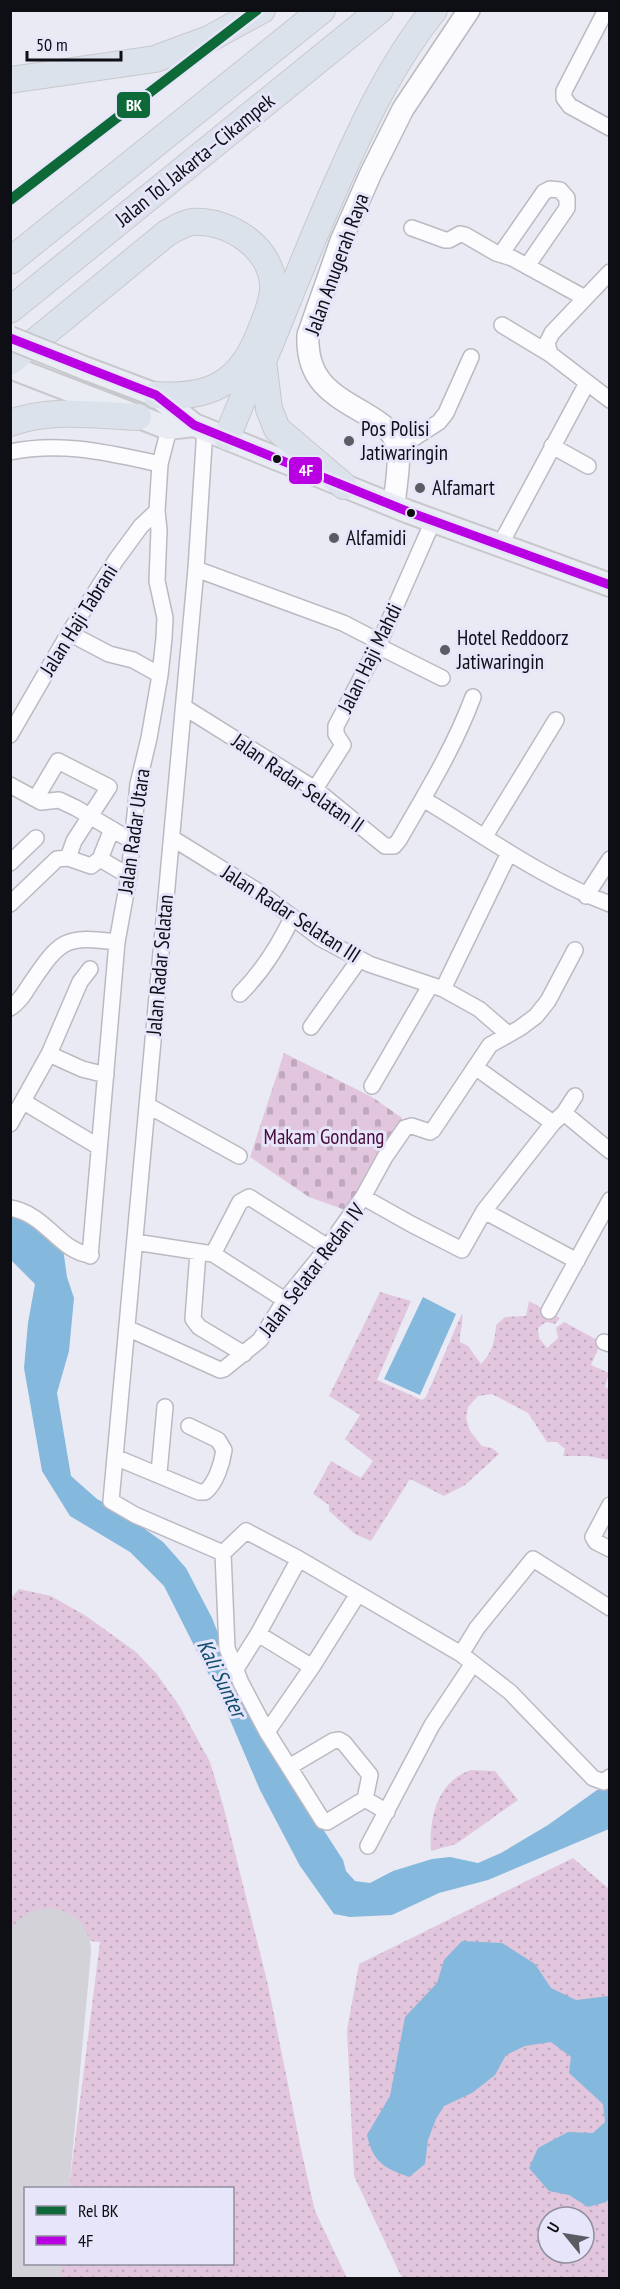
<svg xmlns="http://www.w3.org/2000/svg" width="620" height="2289" viewBox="0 0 620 2289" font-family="'PT Sans Narrow',sans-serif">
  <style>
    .grass { fill: url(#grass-dots); fill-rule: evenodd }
    .cemetery { fill: url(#cemetery-stones) }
    .water { fill: #84b8dc }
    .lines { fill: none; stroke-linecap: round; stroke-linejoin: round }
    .runway { stroke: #d2d2d8; stroke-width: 86 }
    .street-casing { stroke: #bbbac3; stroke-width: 18 }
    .secondary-casing { stroke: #bbbac3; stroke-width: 24 }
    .primary-casing { stroke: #c8c8cc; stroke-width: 26 }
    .highway-casing { stroke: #c8c8cc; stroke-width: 28 }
    .street { stroke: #fcfcfe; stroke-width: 15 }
    .secondary { stroke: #fcfcfe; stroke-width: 21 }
    .primary { stroke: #e9ecf3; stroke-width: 22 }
    .highway { stroke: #dce2ec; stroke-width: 26 }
    .primary-bridge-casing { stroke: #c8c8cc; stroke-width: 26; stroke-linecap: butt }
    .primary-bridge { stroke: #e9ecf3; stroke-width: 22 }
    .bus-1-casing { stroke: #e6e5fa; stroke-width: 14 }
    .bus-1 { stroke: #b900e2; stroke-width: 9 }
    .rail-1-casing { stroke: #e6e5fa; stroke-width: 15 }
    .rail-1 { stroke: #0e6938; stroke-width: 10 }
    .poi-dot { fill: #5b5b63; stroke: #e6e5fa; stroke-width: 2 }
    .bus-dot { fill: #0e0e15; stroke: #e6e5fa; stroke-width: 2 }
    .labels { text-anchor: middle; stroke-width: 6; stroke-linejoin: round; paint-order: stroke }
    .street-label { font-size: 21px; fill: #0e0e15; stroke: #e6e5fa }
    .poi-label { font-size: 21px; fill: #0e0e15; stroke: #e6e5fa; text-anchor: start }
    .park-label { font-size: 21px; fill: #480c3c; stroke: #e6e5fa }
    .water-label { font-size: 22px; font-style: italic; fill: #114d6d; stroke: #e6e5fa }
    .line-badge { stroke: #e6e5fa; stroke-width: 2 }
    .badge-label { font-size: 16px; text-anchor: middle; font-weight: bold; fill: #fff }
  </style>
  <defs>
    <pattern id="grass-dots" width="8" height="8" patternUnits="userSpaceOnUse" patternTransform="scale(1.5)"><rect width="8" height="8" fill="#e1c6de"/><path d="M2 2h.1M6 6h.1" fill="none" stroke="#c0a9be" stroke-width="1.8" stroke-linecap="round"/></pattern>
    <pattern id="cemetery-stones" width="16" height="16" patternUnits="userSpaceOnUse" patternTransform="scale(1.5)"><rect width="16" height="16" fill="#e1c6de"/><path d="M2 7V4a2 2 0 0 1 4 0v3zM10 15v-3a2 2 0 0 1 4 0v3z" fill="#c0a9be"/></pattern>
  </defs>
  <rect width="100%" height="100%" fill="#eaeaf5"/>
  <path class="grass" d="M380,1292L411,1301L377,1380L422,1400L426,1397L462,1313C464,1324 459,1332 460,1342L468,1346L481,1364C492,1353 495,1341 496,1325L505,1317L526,1316L529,1301L560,1318L555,1324L546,1322L538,1328L539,1338L547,1348L558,1338L556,1328L564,1322L601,1342L591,1365L609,1373L605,1387L609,1389V1460L587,1456H563L565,1449L557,1442H547L528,1413L492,1394L478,1396L468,1407L466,1418L470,1431L482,1446L492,1448L499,1454L465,1485L444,1496L410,1479L371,1541L355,1534L329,1511V1505L313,1494L331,1461L361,1478L373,1461L345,1439L360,1415L329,1396Z
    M19,1589L51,1596L86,1616L136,1652L156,1673L180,1707L210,1762L223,1805L268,1985L301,2149L315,2211L347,2278H58L60,2264H232V2188H69L100,1942L11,1933L10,1599Z
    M471,1770L495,1771L518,1800L456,1844L431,1851C429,1819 436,1782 471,1770Z
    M573,1858L609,1889V2278H402L354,2176L347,2030L359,1964ZM548,2217H584V2253H548Z"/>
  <path class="cemetery" d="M284,1053L372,1097L402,1118L351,1212L309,1197L250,1157Z"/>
  <path class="water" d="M10,1214L34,1219L63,1248L67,1277L74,1298L69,1351L57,1393L71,1476L97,1499L124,1514L163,1542L186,1568L212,1618L238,1684L275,1755L343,1860L346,1871L355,1881L370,1883L393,1871L432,1859L450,1857L478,1863L501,1853L548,1825L597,1790L609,1789V1829L488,1880L439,1893L392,1915L350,1917L334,1914L300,1866L260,1790L222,1701L164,1586L130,1552L70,1516L42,1471L24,1368L28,1323L35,1284L11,1260Z
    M423,1297L456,1314L420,1395L384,1379Z
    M462,1941L502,1943L535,1964L551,1988L576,2000L609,1996L610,2198L606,2202L588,2207L569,2195L549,2191L529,2168L538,2148L568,2132L593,2133L605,2122L603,2104L569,2073L571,2057L551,2042L525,2046L506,2055L495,2075L472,2093L444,2106L436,2119L428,2140L425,2164L409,2177C384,2168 373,2162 367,2135L390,2096L405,2017L437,1983L444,1960Z"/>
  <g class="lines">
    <path class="runway" d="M26,2188L48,1951
      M17,2278L26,2189"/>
    <defs>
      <path id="street" d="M606,10L564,91V98L570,106L610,128
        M412,228L445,240H449L460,234L465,235L496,253L512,258L585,298
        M501,254L544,192L550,189L560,190L567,198V208L527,266
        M610,272L552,333L547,343L550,354L610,400
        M502,325L550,354
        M205,429L196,569L111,1501L135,1515L223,1553
        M552,446L588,466
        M397,449L439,422L446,413L471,357
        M10,452C62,441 109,453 160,464
        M500,545L587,383
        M196,569L343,623L380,642
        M69,633L109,654L133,660L160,675
        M378,646L442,678
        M184,707L315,789L385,846H394L399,840C426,793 454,748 473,697
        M10,735L69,633L116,560L141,526L157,511
        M10,785L41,802L59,800L76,808L132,841
        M315,789L343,745L336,734V726L378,646L433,521
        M423,799C484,835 543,879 610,904
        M41,802L38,798L39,793L58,761L109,787L74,841L68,858
        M485,836L556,720
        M172,838L259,892L320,938L369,964L443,989L479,1009L508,1034
        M100,859L112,829
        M10,863L36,838
        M586,896L610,859
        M10,904L57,859L68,858L91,866L100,859L129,876
        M443,989L509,853
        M240,994C263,971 278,947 292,918
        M10,1008C20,1002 25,992 31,983C60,940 65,935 117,942
        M311,1027L359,960
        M49,1054L82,1069L106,1075
        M475,1067L553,1123
        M372,1086L430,986
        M24,1102L99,1147
        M147,1105L239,1156
        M564,1113L610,1151
        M10,1124L49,1054L80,982L90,969
        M363,1197L385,1157L405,1128L412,1126L430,1132L433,1130L490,1045L520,1028L536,1016L548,1001L575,950
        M10,1208C47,1214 59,1252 91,1255
        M484,1211L577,1261
        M135,1242L213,1254L285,1300
        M198,1252L193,1319L199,1327L244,1354
        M213,1254L240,1202L249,1197L328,1247
        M90,1256L117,942L129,876L138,784L149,738L160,675L164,638L165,618L157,581L159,530L157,511L160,464L171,421
        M549,1311L610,1200
        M127,1328L220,1370L224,1369L260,1340L285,1300L328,1247L363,1197L411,1224L462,1250L484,1211L553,1123L564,1113L575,1096
        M604,1342L610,1344
        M115,1457L199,1492H205C216,1483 222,1464 224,1450L218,1440L189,1426
        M159,1473L165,1407
        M610,1505L593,1537L596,1542L610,1549
        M299,1559L258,1634L312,1667
        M461,1654L477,1628L533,1559L610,1608
        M236,1669L258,1634
        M267,1732L312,1667L358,1594
        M289,1767L333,1741L339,1740L344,1743L370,1775L365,1799L387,1812
        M365,1799L327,1822L323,1821L267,1732L241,1683L227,1648L223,1553L246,1531L299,1559L461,1654L510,1692L593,1778L604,1782L610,1777
        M368,1846L432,1725L472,1665"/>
      <path id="secondary" d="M394,506C395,489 402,458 396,442C391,429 377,421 366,414C331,394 306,380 308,335L341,241L371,173L403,109L469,10"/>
      <path id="primary" d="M10,367L168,428L194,425
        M87,369L156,395L194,425L409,512L610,585"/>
      <path id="highway" d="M10,80L155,59L209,39L262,10
        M10,261L322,10
        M10,310L380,10
        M263,361L269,409L277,429L344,486
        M10,362L167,233C174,229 184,223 192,222C230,219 275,250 273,290C272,304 266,317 261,330C241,383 211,399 156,395
        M10,423C53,408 94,415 138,417
        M227,437L254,372L263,361C288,301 311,241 337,183C364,122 392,62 434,10"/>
    </defs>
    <use href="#street" class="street-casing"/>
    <use href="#secondary" class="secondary-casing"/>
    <use href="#primary" class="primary-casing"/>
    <use href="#highway" class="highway-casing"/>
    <use href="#street" class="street"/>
    <use href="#secondary" class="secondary"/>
    <use href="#primary" class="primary"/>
    <use href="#highway" class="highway"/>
    <defs>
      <path id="primary-bridge" d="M10,338L87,369"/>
    </defs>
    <use href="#primary-bridge" class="primary-bridge-casing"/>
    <use href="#primary-bridge" class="primary-bridge"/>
    <defs>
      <path id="bus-1" d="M10,338L156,395L194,425L409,512L610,585"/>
    </defs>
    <use href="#bus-1" class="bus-1-casing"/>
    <use href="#bus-1" class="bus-1"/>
    <defs>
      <path id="rail-1" d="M10,200L257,10"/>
    </defs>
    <use href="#rail-1" class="rail-1-casing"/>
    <use href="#rail-1" class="rail-1"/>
  </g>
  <g class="poi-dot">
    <circle cx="349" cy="441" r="6"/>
    <circle cx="420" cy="488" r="6"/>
    <circle cx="334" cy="538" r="6"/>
    <circle cx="445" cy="650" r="6"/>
  </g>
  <g class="bus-dot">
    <circle cx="277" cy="459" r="5"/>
    <circle cx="411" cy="513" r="5"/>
  </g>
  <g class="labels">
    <g class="street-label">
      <text transform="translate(195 160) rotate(-39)" y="7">Jalan Tol Jakarta–Cikampek</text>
      <text transform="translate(337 264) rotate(-70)" y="7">Jalan Anugerah Raya</text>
      <text transform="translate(79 620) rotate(-58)" y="7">Jalan Haji Tabrani</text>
      <text transform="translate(370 658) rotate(-64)" y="7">Jalan Haji Mahdi</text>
      <text transform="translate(298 783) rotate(35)" y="7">Jalan Radar Selatan II</text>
      <text transform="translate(134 831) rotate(-82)" y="7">Jalan Radar Utara</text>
      <text transform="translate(291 914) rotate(33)" y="7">Jalan Radar Selatan III</text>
      <text transform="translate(160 965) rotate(-85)" y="7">Jalan Radar Selatan</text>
      <text transform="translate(312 1270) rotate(-53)" y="7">Jalan Selatar Redan IV</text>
    </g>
    <g class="poi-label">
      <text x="361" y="436">Pos Polisi<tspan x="361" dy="24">Jatiwaringin</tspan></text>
      <text x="432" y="495">Alfamart</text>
      <text x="346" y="545">Alfamidi</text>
      <text x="457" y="645">Hotel Reddoorz<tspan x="457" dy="24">Jatiwaringin</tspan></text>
    </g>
    <g class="park-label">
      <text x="324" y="1144">Makam Gondang</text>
    </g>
    <g class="water-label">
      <text transform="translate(222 1678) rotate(64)" y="8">Kali Sunter</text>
    </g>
  </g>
  <g class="line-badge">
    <rect x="116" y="91" width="35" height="28" rx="6" fill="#0e6938"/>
    <rect x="288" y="456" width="35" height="29" rx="6" fill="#b900e2"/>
  </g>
  <g class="badge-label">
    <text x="134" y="111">BK</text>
    <text x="306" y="476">4F</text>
  </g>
  <rect width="620" height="2289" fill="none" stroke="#0e0e15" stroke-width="24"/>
  <rect x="24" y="2187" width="210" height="78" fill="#e6e5fa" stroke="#908f9e" stroke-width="1.5"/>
  <rect x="36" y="2206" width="30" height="9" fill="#0e6938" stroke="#908f9e" stroke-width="1.5"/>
  <text x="78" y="2217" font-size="18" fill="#0e0e15">Rel BK</text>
  <rect x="36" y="2236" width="30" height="9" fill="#b900e2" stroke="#908f9e" stroke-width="1.5"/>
  <text x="78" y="2247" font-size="18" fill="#0e0e15">4F</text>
  <g transform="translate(566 2235) rotate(300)"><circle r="28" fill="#e6e5fa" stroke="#908f9e" stroke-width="1.5"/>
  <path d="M0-4.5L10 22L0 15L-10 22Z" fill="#5b5b63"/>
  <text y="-9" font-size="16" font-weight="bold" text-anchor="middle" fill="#0e0e15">U</text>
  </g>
  <path d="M27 51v9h94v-9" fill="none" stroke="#0e0e15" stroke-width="3"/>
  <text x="36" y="51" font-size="18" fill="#0e0e15" stroke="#e6e5fa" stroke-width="4.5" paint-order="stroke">50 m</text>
</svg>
